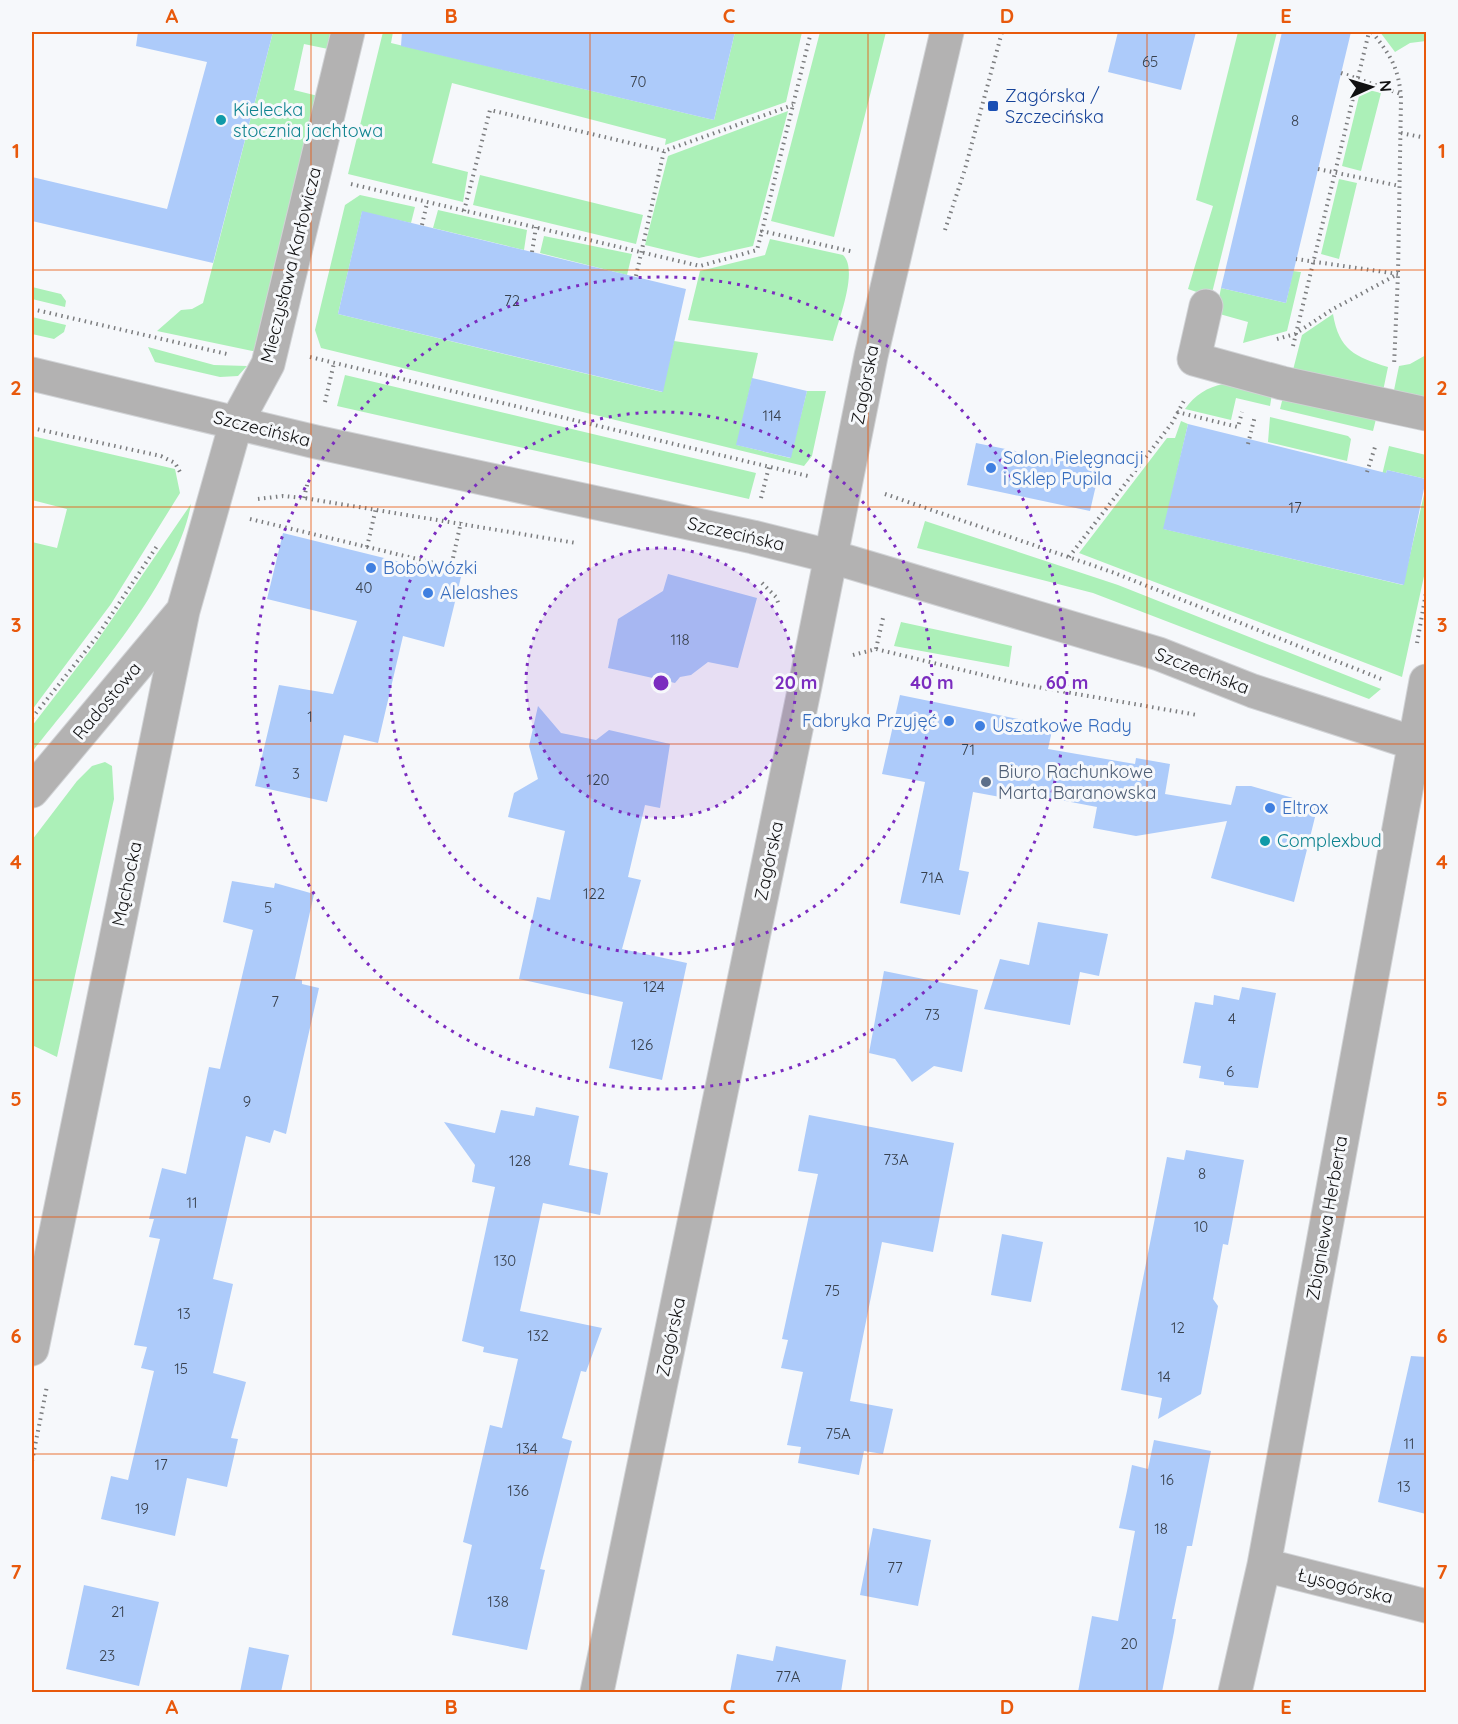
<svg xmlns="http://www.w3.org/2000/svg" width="1458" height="1724" viewBox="0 0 1458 1724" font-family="Quicksand,sans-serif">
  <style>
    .green { fill: #acf0b8 }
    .building { fill: #adcbfa }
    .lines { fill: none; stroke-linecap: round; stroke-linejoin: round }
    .minor-casing { stroke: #d1d3d6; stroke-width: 35 }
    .path { stroke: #7c7d7f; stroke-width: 4; stroke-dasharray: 1.5 4.5; stroke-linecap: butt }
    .minor { stroke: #b3b2b2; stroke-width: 33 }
    .grid { fill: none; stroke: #e8590c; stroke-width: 1.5; stroke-opacity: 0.55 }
    .ring { fill: none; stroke: #7b2cbf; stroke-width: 3; stroke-dasharray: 3 6 }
    .transit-dot { fill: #1a4fb4; stroke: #f6f8fb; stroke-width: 2 }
    .culture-dot { fill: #0f9aa8; stroke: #f6f8fb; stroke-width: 2 }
    .shop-dot { fill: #3f7fe0; stroke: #f6f8fb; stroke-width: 2 }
    .service-dot { fill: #5c6f8a; stroke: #f6f8fb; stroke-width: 2 }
    .labels { text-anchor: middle; stroke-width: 6; stroke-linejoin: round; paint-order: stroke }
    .number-label { font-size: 15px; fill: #38404c }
    .transit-label { font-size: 18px; fill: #164399; stroke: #f6f8fb; text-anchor: start }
    .culture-label { font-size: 18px; fill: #0d838f; stroke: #f6f8fb; text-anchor: start }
    .street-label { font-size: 18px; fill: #111112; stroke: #f6f8fb }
    .shop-label { font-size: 18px; fill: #366cbe; stroke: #f6f8fb; text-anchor: start }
    .service-label { font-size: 18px; fill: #4e5e75; stroke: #f6f8fb; text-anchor: start }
    .centre { fill: #7b2cbf; stroke: #f6f8fb; stroke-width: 3 }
    .ring-label { font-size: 18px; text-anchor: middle; font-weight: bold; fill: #7b2cbf; stroke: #f6f8fb; stroke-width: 6; stroke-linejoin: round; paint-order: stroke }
    .neatline { fill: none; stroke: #e8590c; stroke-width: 2 }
    .grid-label { font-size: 20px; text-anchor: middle; font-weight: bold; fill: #e8590c }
  </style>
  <rect width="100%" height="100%" fill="#f6f8fb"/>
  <path class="green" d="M273,32H332L328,49L304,44L294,90L318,96L257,352L157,331L181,310L192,309L203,303Z
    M383,32H393L391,43L714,120L735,32H802L786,102L665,145L666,139L452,83L432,163L468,172L463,202L348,174Z
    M820,32H886L834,237L771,221Z
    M1238,32H1277L1211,297L1188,289L1213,206L1196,200Z
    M1380,32H1426V41L1410,43L1395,52Z
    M1361,88L1381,93L1361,171L1342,166Z
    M788,111L753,246L699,258L645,245L668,156Z
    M480,175L643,215L636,244L473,205Z
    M1339,179L1357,183L1339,259L1321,254Z
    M360,195L415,207L411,223L362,212L338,314L662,392L674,341L758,353L737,445L790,458L807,391H826L812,456L804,466L321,348L315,330L345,205Z
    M438,210L527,230L524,250L433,228Z
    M544,236L632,254L627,275L540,253Z
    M770,239L843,255C859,270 838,321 833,341L688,320L700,271L765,255Z
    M1293,271L1301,272L1287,331L1243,343L1248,322L1216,313L1221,288L1286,303Z
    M32,287L61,294L66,301L65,307L32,299Z
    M1333,314C1339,350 1355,357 1388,367L1383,391L1293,370L1302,335Z
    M32,317L66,325L64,332L54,339L32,334Z
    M148,347L214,365L247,366L238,376L220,377L155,362Z
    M1426,355V401L1393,395L1399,366L1410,364Z
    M345,375L756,473L749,499L337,406Z
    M1224,384L1272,394L1270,406L1236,398L1231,420L1185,409C1195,395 1207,387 1224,384Z
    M1283,397L1376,419L1373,431L1280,409Z
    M1270,417L1348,436L1351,439L1347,461L1268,442Z
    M1181,421L1188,424L1164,529L1403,585L1426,486V567L1402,677L1079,553L1167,438H1175Z
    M32,436L175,469L180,493L111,604L32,710V542L57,548L67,509L32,500Z
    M1389,446L1426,455V479L1387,470L1385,476L1382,475Z
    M191,504C178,582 81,689 32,752V726L95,644Z
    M925,521L1118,585L1381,689L1369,699L1093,593L917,548Z
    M901,622L1012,646L1009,667L894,646Z
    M105,762L112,766L114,799L57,1057L32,1045V840L77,781L92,766Z"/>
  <path class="building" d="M138,32H273L213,263L32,221V177L167,209L207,62L136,46Z
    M402,32H735L714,120L401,46Z
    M1118,32H1196L1181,90L1108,72Z
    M1282,32H1351L1286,303L1221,288Z
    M362,211L686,289L663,392L338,314Z
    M752,378L807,391L791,458L736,445Z
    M1188,424L1386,473L1387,470L1426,479L1404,585L1163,529Z
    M976,443L1100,468L1090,511L967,485Z
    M283,533L461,577L444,647L403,636L378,743L344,735L327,802L255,786L279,685L333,694L357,621L267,599Z
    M668,574L757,598L738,668L708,662L691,675L680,677L675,683L608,668L618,619L663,591Z
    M900,695L1053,726L1048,749L1135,764L1136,758L1170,764L1165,794L1231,805L1236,786H1251L1318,805L1294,902L1211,878L1227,821L1136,836L1093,828L1097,807L1013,791L1011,799L973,792L959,870L969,872L960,915L900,903L925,782L882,774Z
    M538,706L561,733L596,740L609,730L670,744L660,808L645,805L628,877L641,880L622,949L687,963L662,1080L609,1068L623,1002L519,979L537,897L550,900L565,831L508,817L514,793L538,779L529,746Z
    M232,881L274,888L275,883L314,894L295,979L302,980V984L319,988L286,1134L274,1130L270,1143L246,1136L213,1279L233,1284L213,1373L246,1382L231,1438L238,1439L227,1487L187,1478L175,1536L101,1519L111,1476L128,1480L154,1371L141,1368L147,1347L134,1345L160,1239L149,1237L154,1219H149L162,1168L186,1174L209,1067L220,1069L253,930L223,922Z
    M1038,922L1108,934L1099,976L1080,972L1070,1025L984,1009L1000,959L1029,965Z
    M884,971L978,990L962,1072L934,1066L912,1082L895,1059L869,1053Z
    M1242,987L1276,993L1258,1088L1224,1085V1082L1199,1078L1201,1066L1183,1063L1195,1002L1213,1005L1214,995L1239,1000Z
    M536,1107L579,1116L569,1165L608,1173L600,1215L543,1203L520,1311L602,1328L586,1372L581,1371L562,1438L572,1441L540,1569L545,1570L527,1650L452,1635L472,1545L463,1542L490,1425L502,1428L518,1359L483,1352L484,1347L462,1341L495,1187L472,1182L475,1165L444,1122L495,1133L501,1110L534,1116Z
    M809,1115L954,1143L933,1252L882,1242L850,1401L893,1409L883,1454L864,1451L859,1475L798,1463L801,1447L787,1445L803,1372L781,1368L788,1340L782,1339L818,1174L798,1171Z
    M1186,1150L1244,1160L1228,1245L1223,1244L1213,1299L1218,1306L1201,1394L1158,1419L1162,1398L1121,1390L1167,1157L1184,1160Z
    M1002,1234L1043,1242L1031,1302L991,1295Z
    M1411,1356L1426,1357V1514L1378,1502Z
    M1154,1440L1211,1451L1192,1546H1187L1172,1619H1176L1174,1632L1162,1692H1078L1092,1616L1118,1621L1135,1531L1119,1528L1127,1491L1132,1465L1148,1469Z
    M873,1528L931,1540L918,1606L860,1595Z
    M84,1585L159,1602L139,1686L66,1669Z
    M776,1646L846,1660L841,1692H730L737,1654L773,1661Z
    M249,1647L289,1655L281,1692H240Z"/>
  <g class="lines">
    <defs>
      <path id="minor" d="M1206,306L1194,359L1282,383L1426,414
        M32,374L316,442L753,537L829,556L1159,654L1253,691L1426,747
        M32,791L181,613
        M32,1349L183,611L236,423L268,364L348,32
        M1264,1565L1426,1606
        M597,1692L805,686L871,356L947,32
        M1235,1692L1264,1565L1426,681"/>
    </defs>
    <use href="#minor" class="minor-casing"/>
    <path class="path" d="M811,32L762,231L854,252
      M1372,32C1391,56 1399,68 1401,99L1398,274L1394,366
      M1341,73L1401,94
      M1401,133L1426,138
      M1318,169L1400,186
      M351,184L700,266L757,250L762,231
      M464,211L490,110L664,151
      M422,225L427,203
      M945,230L965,169L1002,32
      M532,252L536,227
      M636,276L664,151L793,105
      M32,309L227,354
      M1277,339L1295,334L1333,309L1398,274L1296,259
      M1293,346L1369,32
      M310,357L808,476
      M325,402L334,363
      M1177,412L1238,427L1242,412
      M32,428L161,456L175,463L180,472
      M1248,444L1255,416
      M1367,472L1376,444
      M885,494L1112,572L1384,680
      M304,498L308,481
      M761,498L769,467
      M258,499L283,496L304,498L576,543
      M250,519L451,567L461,522
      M367,547L376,508
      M1069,557L1172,423L1185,399
      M762,583L776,597L779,605
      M1417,643L1426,593
      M876,649L883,618
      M853,655L876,649L1020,684L1197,715
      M32,718L96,638L157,546
      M32,1461L47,1386"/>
    <use href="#minor" class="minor"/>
  </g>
  <path class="grid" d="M311,32V1692M590,32V1692M868,32V1692M1147,32V1692M32,270H1426M32,507H1426M32,744H1426M32,980H1426M32,1217H1426M32,1454H1426"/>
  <circle cx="661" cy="683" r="135" fill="#7b2cbf" fill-opacity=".12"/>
  <g class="ring">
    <circle cx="661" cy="683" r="135"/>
    <circle cx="661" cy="683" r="271"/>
    <circle cx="661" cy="683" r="406"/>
  </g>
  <rect class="transit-dot" x="987" y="100" width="12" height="12" rx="3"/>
  <g class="culture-dot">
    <circle cx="221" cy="120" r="6"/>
    <circle cx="1265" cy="841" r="6"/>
  </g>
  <g class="shop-dot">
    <circle cx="991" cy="468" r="6"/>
    <circle cx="371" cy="568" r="6"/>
    <circle cx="428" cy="593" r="6"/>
    <circle cx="949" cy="721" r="6"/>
    <circle cx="980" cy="726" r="6"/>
    <circle cx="1270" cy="808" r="6"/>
  </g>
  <circle class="service-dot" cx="986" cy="782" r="6"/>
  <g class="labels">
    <g class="number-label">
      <text x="1150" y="67">65</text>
      <text x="638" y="87">70</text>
      <text x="1295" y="126">8</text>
      <text x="512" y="306">72</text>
      <text x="772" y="421">114</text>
      <text x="1295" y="513">17</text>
      <text x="364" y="593">40</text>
      <text x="680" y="645">118</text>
      <text x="310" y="722">1</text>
      <text x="968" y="755">71</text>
      <text x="296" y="779">3</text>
      <text x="598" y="785">120</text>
      <text x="932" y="883">71A</text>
      <text x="594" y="899">122</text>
      <text x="268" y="913">5</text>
      <text x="654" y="992">124</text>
      <text x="275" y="1007">7</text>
      <text x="932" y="1020">73</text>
      <text x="1232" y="1024">4</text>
      <text x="642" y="1050">126</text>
      <text x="1230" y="1077">6</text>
      <text x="247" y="1107">9</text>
      <text x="896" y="1165">73A</text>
      <text x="520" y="1166">128</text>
      <text x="1202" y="1179">8</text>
      <text x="192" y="1208">11</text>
      <text x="1201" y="1232">10</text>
      <text x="505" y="1266">130</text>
      <text x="832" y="1296">75</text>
      <text x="184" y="1319">13</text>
      <text x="1178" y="1333">12</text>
      <text x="538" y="1341">132</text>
      <text x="181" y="1374">15</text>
      <text x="1164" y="1382">14</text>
      <text x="838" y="1439">75A</text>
      <text x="1409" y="1449">11</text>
      <text x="527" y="1454">134</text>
      <text x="161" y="1470">17</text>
      <text x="1167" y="1485">16</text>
      <text x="1404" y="1492">13</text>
      <text x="518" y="1496">136</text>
      <text x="142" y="1514">19</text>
      <text x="1161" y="1534">18</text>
      <text x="895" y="1573">77</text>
      <text x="498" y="1607">138</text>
      <text x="118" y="1617">21</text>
      <text x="1129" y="1649">20</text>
      <text x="107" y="1661">23</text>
      <text x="788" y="1682">77A</text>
    </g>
    <g class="transit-label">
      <text x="1005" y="102">Zagórska /<tspan x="1005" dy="21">Szczecińska</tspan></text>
    </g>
    <g class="culture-label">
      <text x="233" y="116">Kielecka<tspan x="233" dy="21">stocznia jachtowa</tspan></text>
      <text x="1277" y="847">Complexbud</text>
    </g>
    <g class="street-label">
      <text transform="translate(291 265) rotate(-76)" y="6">Mieczysława Karłowicza</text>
      <text transform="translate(865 385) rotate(-79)" y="6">Zagórska</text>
      <text transform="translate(262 429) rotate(14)" y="6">Szczecińska</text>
      <text transform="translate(736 534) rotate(13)" y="6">Szczecińska</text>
      <text transform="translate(1202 671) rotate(21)" y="6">Szczecińska</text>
      <text transform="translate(107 701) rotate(-50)" y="6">Radostowa</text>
      <text transform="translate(769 861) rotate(-78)" y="6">Zagórska</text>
      <text transform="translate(127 884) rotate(-78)" y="6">Mąchocka</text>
      <text transform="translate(1327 1218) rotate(-80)" y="6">Zbigniewa Herberta</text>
      <text transform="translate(671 1337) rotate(-78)" y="6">Zagórska</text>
      <text transform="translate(1345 1586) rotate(14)" y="6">Łysogórska</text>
    </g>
    <g class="shop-label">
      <text x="1003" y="464">Salon Pielęgnacji<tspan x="1003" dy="21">i Sklep Pupila</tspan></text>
      <text x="383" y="574">BoboWózki</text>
      <text x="440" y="599">Alelashes</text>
      <text x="937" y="727" text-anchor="end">Fabryka Przyjęć</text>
      <text x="992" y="732">Uszatkowe Rady</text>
      <text x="1282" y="814">Eltrox</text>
    </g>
    <g class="service-label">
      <text x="998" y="778">Biuro Rachunkowe<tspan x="998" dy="21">Marta Baranowska</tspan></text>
    </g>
  </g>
  <circle cx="661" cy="683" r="9" class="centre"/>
  <g class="ring-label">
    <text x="796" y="689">20 m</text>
    <text x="932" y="689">40 m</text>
    <text x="1067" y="689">60 m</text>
  </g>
  <rect width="1458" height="1724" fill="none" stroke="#f6f8fb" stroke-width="66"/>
  <g transform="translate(1371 87) rotate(86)" stroke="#f6f8fb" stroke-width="4.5" paint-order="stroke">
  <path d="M0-4.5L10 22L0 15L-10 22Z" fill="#111112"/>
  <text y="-9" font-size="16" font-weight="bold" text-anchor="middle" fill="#111112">N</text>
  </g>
  <rect x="33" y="33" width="1392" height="1658" class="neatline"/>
  <g class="grid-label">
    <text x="172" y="23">A</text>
    <text x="451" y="23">B</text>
    <text x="729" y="23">C</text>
    <text x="1007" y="23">D</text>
    <text x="1286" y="23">E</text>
    <text x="16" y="158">1</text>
    <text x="1442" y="158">1</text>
    <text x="16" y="395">2</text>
    <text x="1442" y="395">2</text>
    <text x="16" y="632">3</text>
    <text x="1442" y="632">3</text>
    <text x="16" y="869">4</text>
    <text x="1442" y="869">4</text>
    <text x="16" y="1106">5</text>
    <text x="1442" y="1106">5</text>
    <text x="16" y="1343">6</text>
    <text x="1442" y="1343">6</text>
    <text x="16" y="1579">7</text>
    <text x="1442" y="1579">7</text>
    <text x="172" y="1714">A</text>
    <text x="451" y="1714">B</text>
    <text x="729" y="1714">C</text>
    <text x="1007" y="1714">D</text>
    <text x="1286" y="1714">E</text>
  </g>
</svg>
